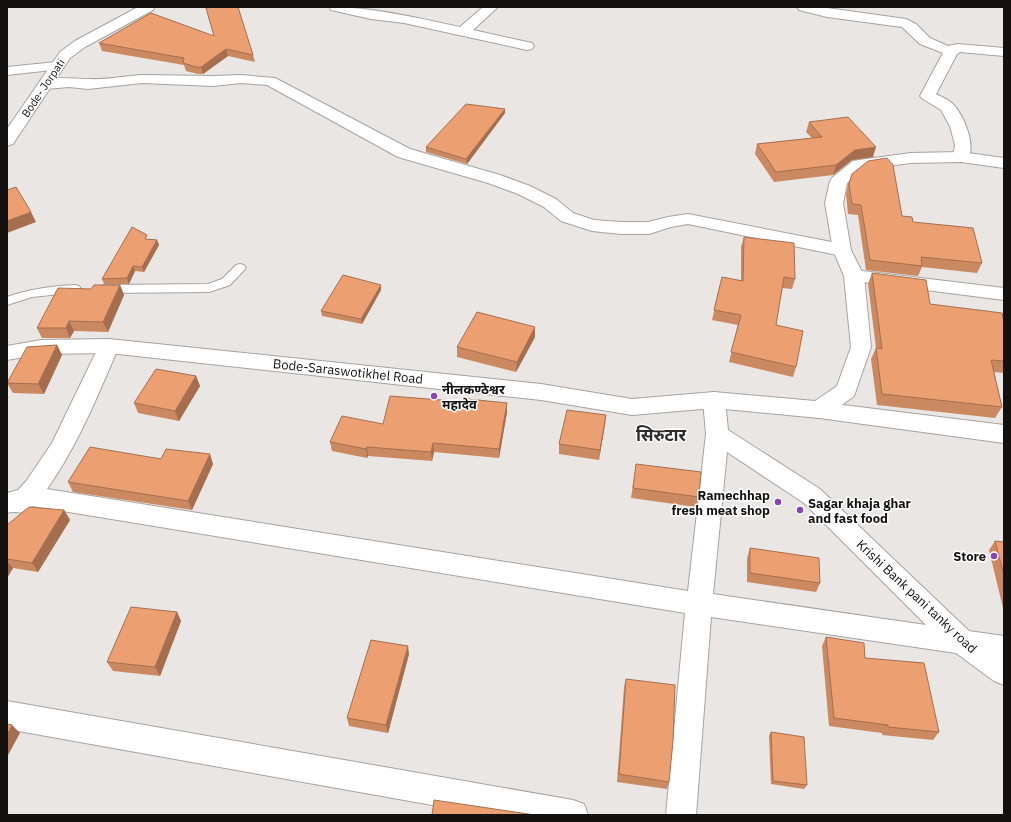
<svg xmlns="http://www.w3.org/2000/svg" width="1011" height="822" viewBox="0 0 1011 822" font-family="'IBM Plex Sans','Noto Sans Devanagari',sans-serif">
  <style>
    .lines { fill: none; stroke-linecap: round; stroke-linejoin: round }
    .service-casing { stroke: #a6a3a1; stroke-width: 2 }
    .minor-casing { stroke: #a6a3a1; stroke-width: 2 }
    .tertiary-casing { stroke: #a6a3a1; stroke-width: 2 }
    .primary-casing { stroke: #a6a3a1; stroke-width: 2 }
    .service { fill: #fff; fill-rule: evenodd }
    .minor { fill: #fff; fill-rule: evenodd }
    .tertiary { fill: #fff; fill-rule: evenodd }
    .primary { fill: #fff; fill-rule: evenodd }
    .wall { fill: #cb8961 }
    .shaded-wall { fill: #a56f4f }
    .building { fill: #ec9f71; stroke: #a56f4f }
    .poi-dot { fill: #8745ba; stroke: #fff; stroke-width: 1.5 }
    .labels { text-anchor: middle; stroke-width: 3; stroke-linejoin: round; paint-order: stroke }
    .far-street-label { font-size: 11px; fill: #131211; stroke: #fff }
    .street-label { font-size: 13px; fill: #131211; stroke: #fff }
    .poi-label { font-size: 13px; font-weight: bold; fill: #131211; stroke: #fff; text-anchor: start }
    .district-label { font-size: 17px; font-weight: bold; fill: #2e2c2b; stroke: #fff }
  </style>
  <rect width="100%" height="100%" fill="#e9e6e3"/>
  <g class="lines">
    <defs>
      <path id="service" d="M240,264L244,265L246,268L230,285L209,292L105,293L101,292L99,289L101,286L105,285L208,284L222,279L236,265Z
        M75,285L79,286L81,289L79,292L32,297L7,305V297C29,289 52,286 75,285Z"/>
      <path id="minor" d="M329,7C373,7 417,18 460,27L483,7H498L473,30L532,43L534,46L532,49L527,50L404,23L371,19L331,10Z
        M797,7H820L906,19L916,24L930,38L948,46L958,44L1004,48V56L960,52L957,54L936,94C942,97 949,100 953,104C964,116 977,146 967,161L961,162L955,161L953,157L955,145L950,126L941,110L923,99L920,96L943,53L920,44L902,27L827,17L799,10Z
        M56,62L61,63L63,66L61,69L7,75V67Z
        M142,75L213,76L241,75L275,78L410,149L500,175L530,186L556,199L573,213L594,220L621,222H648L668,217L688,214L842,244L849,246L851,250L849,254L842,256L688,224L671,227L649,234H621L592,231L561,221L544,207L518,194L488,183L398,157L267,85L241,83L213,86L142,83L88,89L69,87L46,89L41,87L38,84L41,81C58,76 71,79 88,79C106,80 124,76 142,75Z
        M854,270L1004,288V300L847,280L844,276L847,272Z
        M109,339L116,341L119,346C98,395 78,445 47,489L688,591L706,434L703,400L706,394L714,392L722,394L725,400L728,430L820,489L969,631L1004,636V685L994,681L956,653L711,617L696,815H666L685,613L32,506C22,518 18,509 7,513V493L18,490L27,480L52,443L99,346L102,341ZM727,452L804,503L926,625L713,594Z
        M819,402L1004,425V443L819,418L811,416L808,410L811,404Z
        M7,701L573,800L584,804L588,815H488L7,729Z"/>
      <path id="tertiary" d="M961,152L1004,158V168L961,162L911,163L864,169L847,183L843,203L851,250L864,276L871,347L854,396L827,416L819,418L714,408L632,415L541,400L109,353L41,354L7,360V346L41,340L109,339L541,384L632,399L714,392L815,401L837,386L851,347L844,276L833,250L825,203L830,181L833,177L853,161L859,160L911,153Z"/>
      <path id="primary" d="M138,7H155L153,10L85,47L70,58L13,144L7,146V129L60,52L75,41Z"/>
    </defs>
    <use href="#service" class="service-casing"/>
    <use href="#minor" class="minor-casing"/>
    <use href="#tertiary" class="tertiary-casing"/>
    <use href="#primary" class="primary-casing"/>
    <use href="#service" class="service"/>
    <use href="#minor" class="minor"/>
    <use href="#tertiary" class="tertiary"/>
    <use href="#primary" class="primary"/>
  </g>
  <path class="wall" d="M151,13L253,55L255,62L228,56L203,74H198L186,71L184,65L102,51L99,43Z
    M505,113L467,164L426,152V147Z
    M809,122L873,157L852,160L833,175L774,182L755,154L757,144L812,138L806,132Z
    M852,174L902,216L982,263L977,273L922,267L918,276L866,270L858,215L848,214L846,194L848,184Z
    M744,237L795,279L792,289L782,288L776,325L796,367L793,377L729,362L738,325L712,320L722,277L741,281V247Z
    M149,239L157,240L159,245L144,272L135,271L129,284H104L102,279Z
    M872,273L930,304L1004,322V373L994,372L1002,407L995,418L877,405L871,359L876,348L868,284Z
    M120,285L124,295L108,332L74,331L70,338H42L37,328L91,289Z
    M381,290L362,324L322,316L321,311Z
    M535,327V337L516,372L457,357V347Z
    M57,345L62,355L44,394L13,393L7,383Z
    M196,376L200,386L179,421L138,413L134,403Z
    M507,412L499,458L434,452L432,461L368,456L367,458L332,451L330,442L383,424Z
    M606,415L599,460L559,454V444Z
    M161,459L213,464L192,510L73,492L68,482Z
    M636,464L699,497L696,507L631,498Z
    M64,510L70,520L38,572L13,568L7,578V525Z
    M995,541L1004,542V612L989,550Z
    M750,548L820,583L816,592L747,582V558Z
    M177,612L181,621L160,676L113,671L107,662Z
    M826,637L865,658L939,732L933,740L882,735V733L829,726L822,646Z
    M409,654L388,733L349,726L347,718Z
    M626,679L669,782L667,789L617,782L624,687Z
    M771,732L807,785L804,789L771,784L769,736Z"/>
  <path class="shaded-wall" d="M226,49L228,56L203,74L201,67Z
    M505,109V113L467,164L466,159Z
    M876,147L873,157L852,160L833,175L836,165L855,150Z
    M31,212L36,222L7,233V221Z
    M157,240L159,245L144,272L142,267Z
    M133,266L135,271L129,284L127,278Z
    M120,285L124,295L108,332L103,322Z
    M381,285V290L362,324L361,319Z
    M69,321L74,331L70,338L66,328Z
    M535,327V337L516,372L517,362Z
    M57,345L62,355L44,394L38,384Z
    M196,376L200,386L179,421L175,411Z
    M507,403V412L499,458V449Z
    M606,415L605,425L599,460L600,450Z
    M433,443L434,452L432,461L431,452Z
    M367,447L368,456L367,458L366,449Z
    M210,454L213,464L192,510L188,501Z
    M64,510L70,520L38,572L32,563Z
    M7,561L13,568L7,578Z
    M177,612L181,621L160,676L155,667Z
    M408,646L409,654L388,733L386,725Z
    M12,725L20,733L7,757V735Z"/>
  <path class="building" d="M212,7H238L253,55L226,49L201,67H196L183,63L184,58L99,43L151,13L214,36L206,8Z
    M466,104L505,109L466,159L426,147Z
    M848,117L876,147L855,150L836,165L776,172L757,144L822,137L809,122Z
    M887,158L893,165L902,216L912,217L913,222L973,228L982,263L921,257L922,266L870,260L861,205L852,204L849,184L852,174L868,161Z
    M16,187L31,212L7,221V190Z
    M132,227L147,235L145,239L157,240L142,267L133,266L127,278L102,279Z
    M744,237L794,243L795,279L784,277L776,325L803,331L796,367L731,352L741,315L714,310L722,277L743,281Z
    M872,273L926,280L930,304L1002,313L1004,322V361L991,360L1002,407L882,394L876,348L882,349Z
    M343,275L381,285L361,319L321,311Z
    M94,285H120L103,322L69,321L66,328H37L58,288L91,289Z
    M477,312L535,327L517,362L457,347Z
    M57,345L38,384L7,383L27,347Z
    M156,369L196,376L175,411L134,403Z
    M390,396L467,402L468,399L507,403L499,449L433,443L431,452L367,447L366,449L330,442L342,416L383,424Z
    M567,410L606,415L600,450L559,444Z
    M90,447L161,459L166,449L210,454L188,501L68,482Z
    M636,464L701,472L699,497L633,488Z
    M29,507L64,510L32,563L7,559V525Z
    M995,541L1004,542V575Z
    M750,548L819,558L820,583L750,573Z
    M131,607L177,612L155,667L107,662Z
    M826,637L864,643L865,658L924,663L939,732L888,727V725L834,718Z
    M371,640L408,646L386,725L347,718Z
    M626,679L675,685L673,741L669,782L619,774Z
    M7,724L12,725L7,735Z
    M771,732L804,737L807,785L773,781Z
    M434,800L535,815H432Z"/>
  <g class="poi-dot">
    <circle cx="434" cy="396" r="4"/>
    <circle cx="778" cy="502" r="4"/>
    <circle cx="800" cy="510" r="4"/>
    <circle cx="994" cy="556" r="4"/>
  </g>
  <g class="labels">
    <g class="far-street-label">
      <text transform="translate(43 88) rotate(-56)" y="4">Bode- Jorpati</text>
    </g>
    <g class="street-label">
      <text transform="translate(348 371) rotate(6)" y="5">Bode-Saraswotikhel Road</text>
      <text transform="translate(917 596) rotate(43)" y="5">Krishi Bank pani tanky road</text>
    </g>
    <g class="poi-label">
      <text x="442" y="394">नीलकण्ठेश्वर<tspan x="442" dy="15">महादेव</tspan></text>
      <text x="770" y="500" text-anchor="end">Ramechhap<tspan x="770" dy="15">fresh meat shop</tspan></text>
      <text x="808" y="508">Sagar khaja ghar<tspan x="808" dy="15">and fast food</tspan></text>
      <text x="986" y="561" text-anchor="end">Store</text>
    </g>
    <g class="district-label">
      <text x="661" y="441">सिरुटार</text>
    </g>
  </g>
  <rect width="1011" height="822" fill="none" stroke="#131211" stroke-width="16"/>
</svg>
